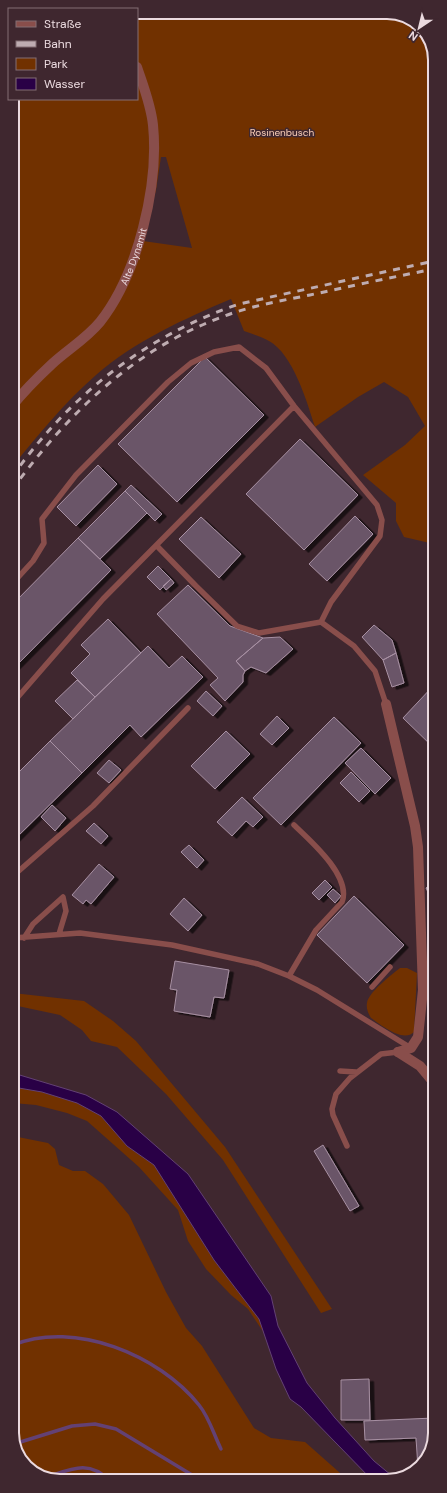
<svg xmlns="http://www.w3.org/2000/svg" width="447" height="1493" viewBox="0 0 447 1493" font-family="'DM Sans',sans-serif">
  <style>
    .green { fill: #713100; fill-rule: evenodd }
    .water { fill: #290046; stroke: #634174 }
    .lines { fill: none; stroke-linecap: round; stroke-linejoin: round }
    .stream { stroke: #634174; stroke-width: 3.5 }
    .building { fill: #6a5567; stroke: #a790a3; filter: url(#shadow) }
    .service { stroke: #894e4b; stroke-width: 5.5 }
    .minor { stroke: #894e4b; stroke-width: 10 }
    .rail { stroke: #beacb1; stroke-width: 3; stroke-dasharray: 7 7; stroke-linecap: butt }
    .labels { text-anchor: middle; stroke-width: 3; stroke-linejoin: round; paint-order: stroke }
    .park-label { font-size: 10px; fill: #fbcfb8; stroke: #3f272f }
    .street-label { font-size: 10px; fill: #ebdadf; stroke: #3f272f }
    .rim { fill: none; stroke: #ebdadf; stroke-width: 2 }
  </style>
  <defs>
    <filter id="shadow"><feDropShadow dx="4.5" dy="2.5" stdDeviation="0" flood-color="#0009"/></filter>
  </defs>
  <rect width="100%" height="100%" fill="#3f272f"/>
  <path class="green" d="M137,12H393L415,22C420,35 424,47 434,56V544L404,537L396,521V503L363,475L405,445L425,426L408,397L384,382L358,397L315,427C307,402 293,354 269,341C262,337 252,334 244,331L231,299C184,319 135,341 96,375C65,402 38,435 12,467V99H137ZM161,157H166L192,248L143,241L156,190Z
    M400,968H407L417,973L414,1032C403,1043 381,1025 371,1018C368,1013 366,1008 367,1003C368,993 391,975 400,968Z
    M13,993L84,1001L113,1021L136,1041L225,1147L332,1309L321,1313L223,1160L166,1094L117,1047L91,1041L82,1030L60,1015L13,1005Z
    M13,1087L42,1092L77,1103L101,1116L127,1146L154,1165L214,1260L259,1319L268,1339L248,1309L231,1295L206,1269L188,1241L178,1210L139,1167L87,1121L67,1113L36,1105L13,1103Z
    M13,1136L48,1143L55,1149L59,1165L73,1171H85L103,1184L129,1215L166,1292L186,1328L202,1346L254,1428L271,1438L305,1442L348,1480L57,1481L28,1469L13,1443Z"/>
  <path class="water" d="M415,22L419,24L434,50V56C424,47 420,35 415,22Z
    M13,1073L86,1095L117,1112L188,1174L271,1296L278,1326L307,1383L335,1418L374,1461L397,1480H372L301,1407L290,1399L276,1369L259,1319L214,1260L154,1165L127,1146L101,1116L77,1103L42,1092L13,1087Z"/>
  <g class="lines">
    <path class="stream" d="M13,1345C75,1320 159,1355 199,1405C209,1417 214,1435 221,1449
      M14,1444L72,1426L95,1424L116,1429L202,1481
      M47,1477C71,1469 89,1459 110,1481"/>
  </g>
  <path class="building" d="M205,357L264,415L177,502L118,444Z
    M300,439L358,495L304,550L246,494Z
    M98,465L117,484L76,526L57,507Z
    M131,485L162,514L155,521L125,491Z
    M125,491L147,513L100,559L78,538Z
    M355,516L373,534L327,581L309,564Z
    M201,517L241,554L219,578L179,539Z
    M78,538L111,570L12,670V605Z
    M158,566L171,579L160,590L147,577Z
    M171,579L174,583L166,590L163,586Z
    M188,585L230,626L263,638L236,661L245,671L243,675V682L225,701L210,685L218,678L157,614Z
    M108,619L141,653L95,697L71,673L90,654L81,645Z
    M374,625L392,640L396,653L383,660L362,637Z
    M280,637L293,649L266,673L251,667L245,671L236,661L263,638Z
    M148,646L169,668L182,656L203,677L141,737L130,725L82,773L50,741Z
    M396,653L404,683L392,687L383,660Z
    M77,680L95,697L73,719L55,701Z
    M434,685L435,749L403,718Z
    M206,691L222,706L213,716L197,701Z
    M277,716L289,728L272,745L260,734Z
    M334,717L361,743L281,825L253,798Z
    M226,731L250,754L215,789L191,766Z
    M50,741L82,773L18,836L13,830V778Z
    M361,748L391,778L375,794L345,763Z
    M109,760L121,770L109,783L97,773Z
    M351,772L370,791L359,802L340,783Z
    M242,797L263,817L253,827L246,821L232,836L217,822Z
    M52,805L66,818L55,831L41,817Z
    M94,823L108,836L101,844L86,831Z
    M13,830L18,836L13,841Z
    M189,845L204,860L197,868L181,852Z
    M99,864L114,877L91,904L86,900L83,904L72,895Z
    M435,879V896L426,888Z
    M325,880L332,887L319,900L312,893Z
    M426,888L435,896V907Z
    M333,889L341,896L335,903L327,895Z
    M354,896L404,945L367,983L317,935Z
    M184,898L202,915L188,931L170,914Z
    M175,961L229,970L224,998L214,997L210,1017L174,1011L177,990L170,989Z
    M323,1145L359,1206L350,1211L314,1151Z
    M369,1379L370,1420H341V1380Z
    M434,1418V1435L423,1465L418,1468L416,1438L365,1440L364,1421Z"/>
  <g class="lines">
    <path class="service" d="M157,546L196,586L237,626L259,633L321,622
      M12,584L33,561L44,543L42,519L76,475L168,382L191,363L214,352L239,347L266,368L294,406L377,505L382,520L380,536L331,602L321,622L354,646L375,671L386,704
      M12,694L17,698L13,703
      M17,698L103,599L294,406
      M13,876L93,806L188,708
      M13,938L80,933L172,945L258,964L289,976L317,990L411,1048
      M24,938L33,924L63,897L66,911L59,934
      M289,976L316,930L342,902C352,877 311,841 294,825
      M372,987L390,967
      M340,1071L356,1072
      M347,1146L333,1115L332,1109L336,1094L350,1078L381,1054L398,1052"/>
    <g class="minor">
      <path id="s1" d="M12,406C24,391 38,377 52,364C67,350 86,339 100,322C138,274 159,185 153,125C151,105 143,85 137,67"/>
      <path d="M386,704L415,826L418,847L423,990L418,1037L411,1048L398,1052"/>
      <path d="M398,1052L420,1066L435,1084"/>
    </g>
    <path class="rail" d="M12,477C69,396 145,336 239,304L434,261
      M12,490C66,415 134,349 222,317C250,306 280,301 310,295C351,286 393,277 434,269"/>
  </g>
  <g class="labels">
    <g class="park-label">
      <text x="282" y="136">Rosinenbusch</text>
    </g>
    <g class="street-label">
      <text dy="4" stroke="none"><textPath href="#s1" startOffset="196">Alte Dynamit</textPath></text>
    </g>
  </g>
  <path d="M0 0H447V1493H0ZM60 19H387A41 41 0 0 1 428 60V1433A41 41 0 0 1 387 1474H60A41 41 0 0 1 19 1433V60A41 41 0 0 1 60 19Z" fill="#3f272f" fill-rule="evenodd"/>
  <path class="rim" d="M60 19H387A41 41 0 0 1 428 60V1433A41 41 0 0 1 387 1474H60A41 41 0 0 1 19 1433V60A41 41 0 0 1 60 19Z"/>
  <rect x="8" y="8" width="130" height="92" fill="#3f272f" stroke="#846f75"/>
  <rect x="16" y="21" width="20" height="6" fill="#894e4b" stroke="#846f75"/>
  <text x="44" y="28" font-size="12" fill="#ebdadf">Straße</text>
  <rect x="16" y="41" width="20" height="6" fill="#beacb1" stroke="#846f75"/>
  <text x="44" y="48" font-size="12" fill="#ebdadf">Bahn</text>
  <rect x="16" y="58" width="20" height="12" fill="#713100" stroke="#846f75"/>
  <text x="44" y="68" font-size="12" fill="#ebdadf">Park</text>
  <rect x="16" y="78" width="20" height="12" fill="#290046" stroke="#846f75"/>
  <text x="44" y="88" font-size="12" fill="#ebdadf">Wasser</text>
  <g transform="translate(419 28) rotate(215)" stroke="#3f272f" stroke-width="3" paint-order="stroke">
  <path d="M0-3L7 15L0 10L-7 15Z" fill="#ebdadf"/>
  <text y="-6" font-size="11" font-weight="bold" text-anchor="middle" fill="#ebdadf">N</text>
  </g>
</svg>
